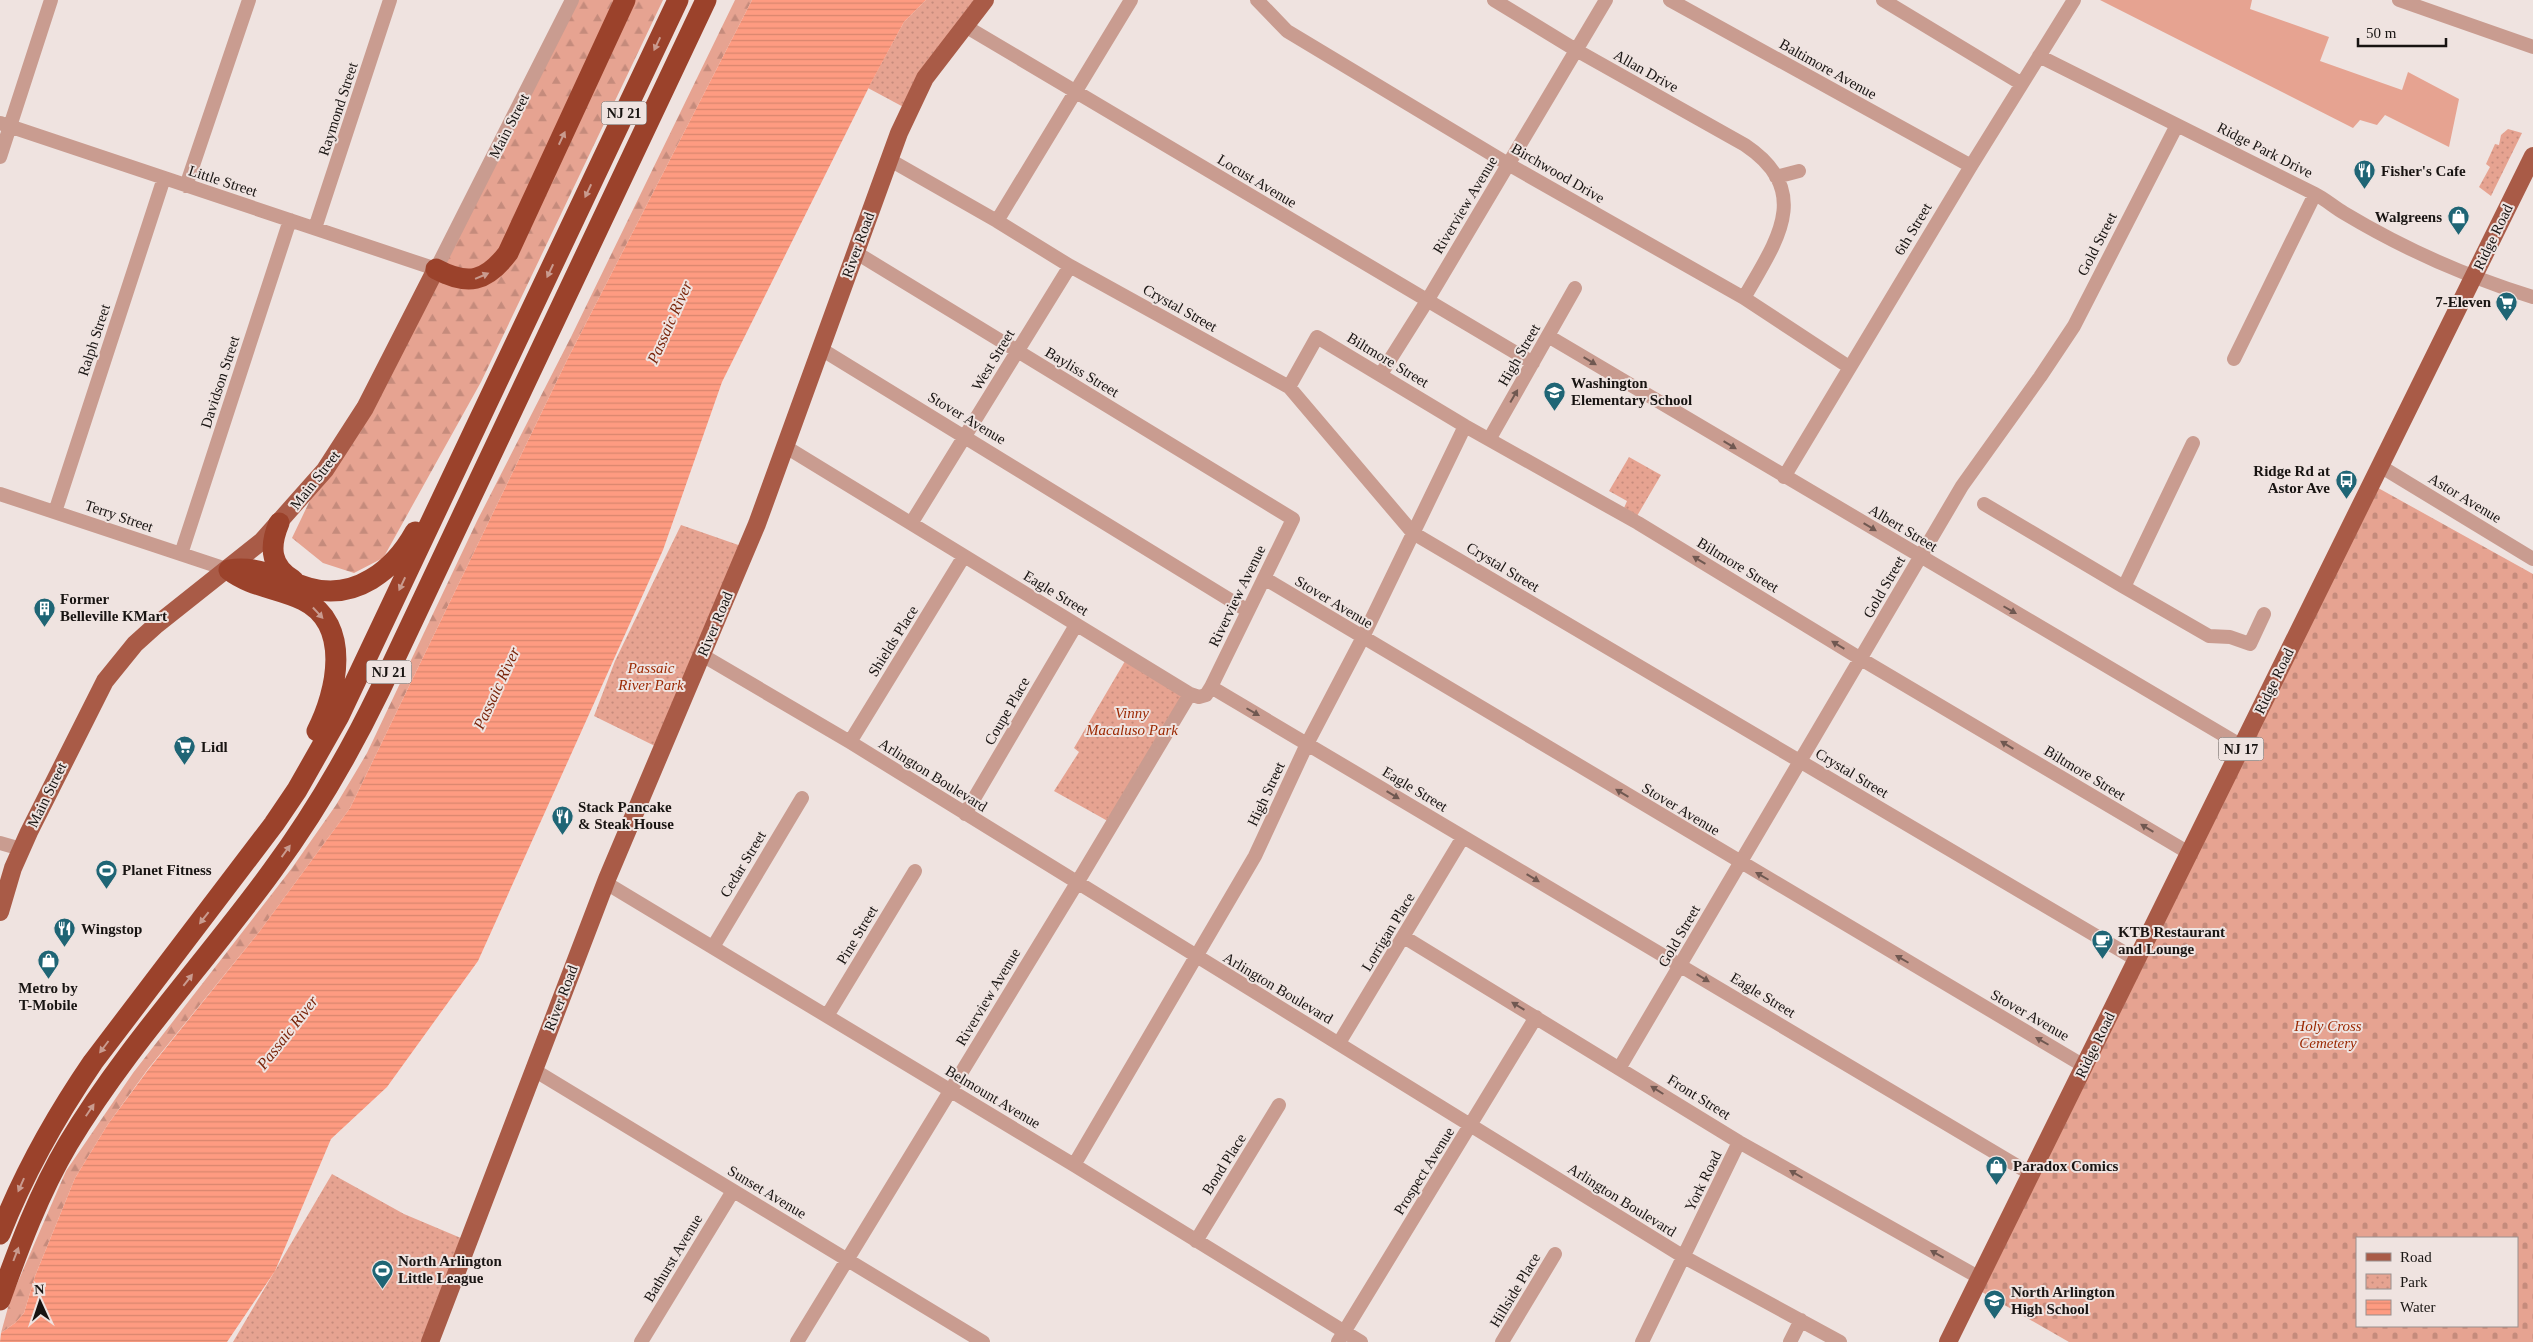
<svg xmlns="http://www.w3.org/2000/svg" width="2533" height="1342" viewBox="0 0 2533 1342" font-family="Georgia,serif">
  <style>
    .grass { fill: #e6a391 }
    .forest { fill: url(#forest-firs) }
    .cemetery { fill: url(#cemetery-stones); fill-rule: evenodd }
    .park { fill: url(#park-dots) }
    .water { fill: url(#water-rules) }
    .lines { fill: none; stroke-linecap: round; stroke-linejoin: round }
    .minor { stroke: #c99c90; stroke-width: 14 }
    .major { stroke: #a95b47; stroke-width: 18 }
    .highway { stroke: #9b422b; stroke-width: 21 }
    .oneway { fill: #c99b8f }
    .oneway2 { fill: #705851 }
    .labels { text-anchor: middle; stroke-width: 4; stroke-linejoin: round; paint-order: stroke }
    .shield { fill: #efe3e0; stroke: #585250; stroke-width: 1 }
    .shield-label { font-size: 14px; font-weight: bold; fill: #181412 }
    .street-label { font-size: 15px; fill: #181412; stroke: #efe3e0 }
    .poi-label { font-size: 15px; font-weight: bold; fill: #181412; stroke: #efe3e0; text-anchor: start }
    .park-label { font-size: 15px; font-style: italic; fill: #9b2903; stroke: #efe3e0 }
    .water-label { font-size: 16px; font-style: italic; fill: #79240a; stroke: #efe3e0 }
  </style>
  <defs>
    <pattern id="forest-firs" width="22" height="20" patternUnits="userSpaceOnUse" patternTransform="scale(1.25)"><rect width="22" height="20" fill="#e6a391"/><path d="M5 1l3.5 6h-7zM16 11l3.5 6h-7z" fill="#c58b7c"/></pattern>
    <pattern id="cemetery-stones" width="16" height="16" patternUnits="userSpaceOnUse" patternTransform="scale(1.25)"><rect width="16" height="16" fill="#e6a391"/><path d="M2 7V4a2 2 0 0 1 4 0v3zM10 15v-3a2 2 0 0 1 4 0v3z" fill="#c58b7c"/></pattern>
    <pattern id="park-dots" width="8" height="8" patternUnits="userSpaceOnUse" patternTransform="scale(1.25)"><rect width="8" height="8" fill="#e6a391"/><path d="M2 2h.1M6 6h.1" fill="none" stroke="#c58b7c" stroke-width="1.8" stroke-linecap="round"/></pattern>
    <pattern id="water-rules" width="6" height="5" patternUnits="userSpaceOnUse" patternTransform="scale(1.25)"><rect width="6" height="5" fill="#fe9b81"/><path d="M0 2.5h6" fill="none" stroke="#d9856e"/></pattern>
  </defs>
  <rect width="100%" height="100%" fill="#efe3e0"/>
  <path class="grass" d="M2100,0H2252L2250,9L2329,37L2320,61L2402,90L2408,72L2459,99L2449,147L2385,115L2377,125L2360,120L2353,128Z"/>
  <path class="forest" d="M576,0H663L481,382L381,562V559L354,573L323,563L292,538L313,494Z
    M735,0H752L568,358L350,808L259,932L148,1069L108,1124L75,1178L35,1276L24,1313L15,1323L1,1333L10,1300L66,1171L133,1073L292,868L336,805L367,753L477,521L571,337Z"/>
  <path class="cemetery" d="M2371,484L2533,574V1342H2069L1975,1288ZM2357,1238H2517V1326H2357Z"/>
  <path class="park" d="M926,0H985L909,110L868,88L904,22Z
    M2508,129L2522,133L2491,196L2479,187L2490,167L2486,164L2495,144L2499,145L2501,135Z
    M1629,457L1661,475L1637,516L1624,508L1627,501L1609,491Z
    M681,525L747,548L661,749L594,716L615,661Z
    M1128,656L1190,694L1113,824L1054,791L1079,752L1074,748Z
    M332,1174L404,1214L468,1241L430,1342H233Z"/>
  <path class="water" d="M752,0H926L904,22L871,83L722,382L663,550L478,961L387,1087L331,1139L275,1271L227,1342H0L1,1333L15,1323L24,1313L35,1276L75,1178L108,1124L148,1070L259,932L350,808L568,358Z"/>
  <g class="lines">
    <path class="minor" d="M1257,0L1287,31L1508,164L1744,298L1849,367
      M1494,0L1576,50L1745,145C1815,192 1775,243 1744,298
      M1670,0L1971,166
      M1883,0L2022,84
      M2399,0L2533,47
      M965,26L1533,363
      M2039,56L2315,194C2325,199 2334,207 2344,213C2404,249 2467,277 2533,297
      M0,123L436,269L572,0
      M0,157L51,0
      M890,160L997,221L1070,266L1289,387L1413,533L2137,960
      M1776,177L1799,171
      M186,186L249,0
      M997,221L1131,0
      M315,228L390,0
      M1548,336L2242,746
      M821,349L1248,611
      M2234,359L2315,194
      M1381,374L1427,301L1606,0
      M1289,387L1317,337L1465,426L1638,523L1861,659L2189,853
      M1490,438L1575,288
      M786,447L1190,694L1199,697L1206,695L1211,687L1293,519L855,252
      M2380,466L2533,559
      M1784,477L1971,166L2074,0
      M0,494L229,570
      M1984,504L2124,587L2193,443
      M55,512L164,178
      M912,522L1070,266
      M181,554L290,220
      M1264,578L2084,1066
      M2124,587L2209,636L2230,637L2250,644L2264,614
      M702,655L850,742L1684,1257L1840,1342
      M1211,687L2031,1174
      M850,742L964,556
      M965,814L1076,625
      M0,843L21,849
      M606,883L1074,1165L1361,1342
      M1404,937L1739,1142L1980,1278
      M713,947L802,798
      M827,1016L915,871
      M1339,1043L1463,837
      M1620,1067L1962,486L2040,377L2074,326L2177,125
      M534,1070L983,1342
      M1074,1165L1255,856L1307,744L1362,639L1465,426
      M1196,1241L1279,1105
      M641,1342L733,1191
      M797,1342L1077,883L1190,694
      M1338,1342L1536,1017
      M1502,1342L1555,1254
      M1642,1342L1739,1142
      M1790,1342L1801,1320"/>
    <path class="major" d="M0,912L13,868L29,832L105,681L135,644L155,626L262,541L325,470L365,408L436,269
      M430,1342L607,879L757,524L899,133L925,78L985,0
      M1948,1342L2533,156"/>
    <path class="highway" d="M436,269C468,286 486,282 508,253L625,0
      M279,523C269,547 270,566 293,580
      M229,570C258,565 282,580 309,588C355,601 394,570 415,532
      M229,570C251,587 278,588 303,600C352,624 337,692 317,731
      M0,1234C24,1173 56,1116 93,1062L274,824L297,790L339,716L678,0
      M0,1300C19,1247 39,1193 68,1144C126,1047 205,963 272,871C314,814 349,754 380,690L706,0"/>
  </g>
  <defs><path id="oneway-solid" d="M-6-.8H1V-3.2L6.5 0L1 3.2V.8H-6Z" transform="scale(1.25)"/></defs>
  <g class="oneway">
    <use href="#oneway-solid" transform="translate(657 44) rotate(115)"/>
    <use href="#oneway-solid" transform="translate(562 138) rotate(-65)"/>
    <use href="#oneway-solid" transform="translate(588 191) rotate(115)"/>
    <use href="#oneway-solid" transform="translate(550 271) rotate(115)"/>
    <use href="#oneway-solid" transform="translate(482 276) rotate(-23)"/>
    <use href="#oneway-solid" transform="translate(402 584) rotate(115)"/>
    <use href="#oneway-solid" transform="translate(318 613) rotate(47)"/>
    <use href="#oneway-solid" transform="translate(286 851) rotate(-54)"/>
    <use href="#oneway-solid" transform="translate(204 918) rotate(128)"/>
    <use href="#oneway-solid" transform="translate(188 980) rotate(-52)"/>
    <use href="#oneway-solid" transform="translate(104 1047) rotate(127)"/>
    <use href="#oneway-solid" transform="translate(90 1110) rotate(-56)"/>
    <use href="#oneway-solid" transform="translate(21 1185) rotate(114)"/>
    <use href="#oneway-solid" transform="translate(16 1254) rotate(-69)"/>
  </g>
  <g class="oneway2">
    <use href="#oneway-solid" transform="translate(1590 361) rotate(31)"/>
    <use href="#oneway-solid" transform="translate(1514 396) rotate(-60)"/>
    <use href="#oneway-solid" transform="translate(1730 445) rotate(31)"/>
    <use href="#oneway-solid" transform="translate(1870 527) rotate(31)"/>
    <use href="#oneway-solid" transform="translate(1699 560) rotate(-149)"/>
    <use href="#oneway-solid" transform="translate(2010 610) rotate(30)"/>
    <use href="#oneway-solid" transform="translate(1838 645) rotate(-149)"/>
    <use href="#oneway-solid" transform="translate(1253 712) rotate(30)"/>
    <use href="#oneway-solid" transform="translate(2007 745) rotate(-149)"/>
    <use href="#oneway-solid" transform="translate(1622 793) rotate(-149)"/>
    <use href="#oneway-solid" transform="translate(1393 795) rotate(31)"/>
    <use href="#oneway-solid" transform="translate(2147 828) rotate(-149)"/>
    <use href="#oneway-solid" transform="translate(1762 876) rotate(-150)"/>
    <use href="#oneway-solid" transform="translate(1533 878) rotate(31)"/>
    <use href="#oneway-solid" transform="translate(1902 959) rotate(-150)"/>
    <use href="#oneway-solid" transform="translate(1703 978) rotate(31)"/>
    <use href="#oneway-solid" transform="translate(1518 1006) rotate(-149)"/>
    <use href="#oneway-solid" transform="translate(2042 1041) rotate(-150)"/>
    <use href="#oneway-solid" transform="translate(1657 1090) rotate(-148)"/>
    <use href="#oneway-solid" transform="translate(1796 1174) rotate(-150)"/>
    <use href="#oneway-solid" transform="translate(1937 1254) rotate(-151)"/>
  </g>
  <defs>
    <symbol id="restaurant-pin" viewBox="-11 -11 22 30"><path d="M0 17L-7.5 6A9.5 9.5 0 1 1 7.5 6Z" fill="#1f6575" stroke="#efe3e0"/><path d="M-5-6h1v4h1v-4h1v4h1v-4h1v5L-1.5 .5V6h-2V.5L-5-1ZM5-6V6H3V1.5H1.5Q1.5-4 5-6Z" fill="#fff"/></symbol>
    <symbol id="shop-pin" viewBox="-11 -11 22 30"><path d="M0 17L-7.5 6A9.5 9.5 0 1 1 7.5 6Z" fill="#1f6575" stroke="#efe3e0"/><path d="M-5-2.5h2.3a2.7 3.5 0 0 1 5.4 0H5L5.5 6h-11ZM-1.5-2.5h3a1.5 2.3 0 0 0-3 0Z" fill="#fff"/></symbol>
    <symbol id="supermarket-pin" viewBox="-11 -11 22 30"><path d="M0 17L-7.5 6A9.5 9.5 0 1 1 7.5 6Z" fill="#1f6575" stroke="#efe3e0"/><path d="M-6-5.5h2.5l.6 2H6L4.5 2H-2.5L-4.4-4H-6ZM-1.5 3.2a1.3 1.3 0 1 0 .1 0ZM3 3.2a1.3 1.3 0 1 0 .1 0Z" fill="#fff"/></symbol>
    <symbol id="school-pin" viewBox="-11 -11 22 30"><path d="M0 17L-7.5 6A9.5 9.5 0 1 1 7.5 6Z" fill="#1f6575" stroke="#efe3e0"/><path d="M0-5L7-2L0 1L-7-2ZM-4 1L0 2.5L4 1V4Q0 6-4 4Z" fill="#fff"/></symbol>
    <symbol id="bus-pin" viewBox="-11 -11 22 30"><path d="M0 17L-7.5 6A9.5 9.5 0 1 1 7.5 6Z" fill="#1f6575" stroke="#efe3e0"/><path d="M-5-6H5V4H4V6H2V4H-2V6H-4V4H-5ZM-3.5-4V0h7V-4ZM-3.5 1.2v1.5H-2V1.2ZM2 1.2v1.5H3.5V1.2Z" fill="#fff"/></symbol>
    <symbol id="building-pin" viewBox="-11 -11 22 30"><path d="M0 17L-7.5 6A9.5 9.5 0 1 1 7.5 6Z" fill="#1f6575" stroke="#efe3e0"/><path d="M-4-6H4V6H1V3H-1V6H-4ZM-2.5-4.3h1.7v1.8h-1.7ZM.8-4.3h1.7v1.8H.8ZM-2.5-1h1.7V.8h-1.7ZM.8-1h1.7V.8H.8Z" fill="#fff"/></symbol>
    <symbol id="stadium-pin" viewBox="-11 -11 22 30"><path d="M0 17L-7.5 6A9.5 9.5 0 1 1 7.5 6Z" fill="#1f6575" stroke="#efe3e0"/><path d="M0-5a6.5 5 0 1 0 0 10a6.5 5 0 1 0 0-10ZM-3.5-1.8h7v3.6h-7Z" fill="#fff"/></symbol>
    <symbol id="cafe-pin" viewBox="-11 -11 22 30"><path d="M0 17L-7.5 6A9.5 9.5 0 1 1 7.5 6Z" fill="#1f6575" stroke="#efe3e0"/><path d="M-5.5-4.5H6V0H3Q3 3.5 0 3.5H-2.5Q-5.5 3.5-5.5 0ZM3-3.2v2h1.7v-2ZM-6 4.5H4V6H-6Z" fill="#fff"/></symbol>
  </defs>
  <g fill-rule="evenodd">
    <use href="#restaurant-pin" x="2352" y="158" width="25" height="34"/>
    <use href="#shop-pin" x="2446" y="204" width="25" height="34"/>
    <use href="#supermarket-pin" x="2494" y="290" width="25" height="34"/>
    <use href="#school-pin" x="1542" y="380" width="25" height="34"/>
    <use href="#bus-pin" x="2334" y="468" width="25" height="34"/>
    <use href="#building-pin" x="32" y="596" width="25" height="34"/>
    <use href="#supermarket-pin" x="172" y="734" width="25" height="34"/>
    <use href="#restaurant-pin" x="550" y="804" width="25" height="34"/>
    <use href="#stadium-pin" x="94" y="858" width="25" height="34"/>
    <use href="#restaurant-pin" x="52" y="916" width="25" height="34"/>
    <use href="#cafe-pin" x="2090" y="928" width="25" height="34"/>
    <use href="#shop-pin" x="36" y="948" width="25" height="34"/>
    <use href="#shop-pin" x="1984" y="1154" width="25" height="34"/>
    <use href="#stadium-pin" x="370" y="1258" width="25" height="34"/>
    <use href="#school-pin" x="1982" y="1288" width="25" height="34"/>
  </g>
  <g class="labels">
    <g class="shield">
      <rect x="601.5" y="101.5" width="45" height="23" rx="4"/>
      <rect x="366.5" y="660.5" width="45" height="23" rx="4"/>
      <rect x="2218.5" y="737.5" width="45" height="23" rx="4"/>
    </g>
    <g class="shield-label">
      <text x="624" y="118">NJ 21</text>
      <text x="389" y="677">NJ 21</text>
      <text x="2241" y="754">NJ 17</text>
    </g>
    <g class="street-label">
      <text transform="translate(1828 69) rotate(29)" y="5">Baltimore Avenue</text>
      <text transform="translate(1646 71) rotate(29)" y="5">Allan Drive</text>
      <text transform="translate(338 109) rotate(-72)" y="5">Raymond Street</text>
      <text transform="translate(509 126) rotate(-63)" y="5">Main Street</text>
      <text transform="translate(2265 150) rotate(27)" y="5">Ridge Park Drive</text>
      <text transform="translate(1558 173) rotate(30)" y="5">Birchwood Drive</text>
      <text transform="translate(223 181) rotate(18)" y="5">Little Street</text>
      <text transform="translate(1257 181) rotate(31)" y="5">Locust Avenue</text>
      <text transform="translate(1465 205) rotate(-59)" y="5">Riverview Avenue</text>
      <text transform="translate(1913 229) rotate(-59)" y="5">6th Street</text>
      <text transform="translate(2493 237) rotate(-64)" y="5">Ridge Road</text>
      <text transform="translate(2097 244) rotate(-63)" y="5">Gold Street</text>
      <text transform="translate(858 245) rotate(-70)" y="5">River Road</text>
      <text transform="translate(1180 308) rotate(29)" y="5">Crystal Street</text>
      <text transform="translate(94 340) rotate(-72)" y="5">Ralph Street</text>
      <text transform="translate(1519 355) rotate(-60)" y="5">High Street</text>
      <text transform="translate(993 360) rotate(-59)" y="5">West Street</text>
      <text transform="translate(1388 360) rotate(31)" y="5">Biltmore Street</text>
      <text transform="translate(1082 372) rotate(31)" y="5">Bayliss Street</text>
      <text transform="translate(220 382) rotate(-72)" y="5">Davidson Street</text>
      <text transform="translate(967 418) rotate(31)" y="5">Stover Avenue</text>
      <text transform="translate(315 480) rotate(-52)" y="5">Main Street</text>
      <text transform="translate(2465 498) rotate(31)" y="5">Astor Avenue</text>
      <text transform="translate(119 516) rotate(19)" y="5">Terry Street</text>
      <text transform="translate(1903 528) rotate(31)" y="5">Albert Street</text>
      <text transform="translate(1738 565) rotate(31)" y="5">Biltmore Street</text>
      <text transform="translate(1503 567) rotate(31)" y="5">Crystal Street</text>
      <text transform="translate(1884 587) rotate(-60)" y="5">Gold Street</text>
      <text transform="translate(1056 593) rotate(31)" y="5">Eagle Street</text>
      <text transform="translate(1237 596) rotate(-64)" y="5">Riverview Avenue</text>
      <text transform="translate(1334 602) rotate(31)" y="5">Stover Avenue</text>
      <text transform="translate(715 624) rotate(-67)" y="5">River Road</text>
      <text transform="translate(893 641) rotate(-58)" y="5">Shields Place</text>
      <text transform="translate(2274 681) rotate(-64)" y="5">Ridge Road</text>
      <text transform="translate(1007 711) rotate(-60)" y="5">Coupe Place</text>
      <text transform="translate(1852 773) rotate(31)" y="5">Crystal Street</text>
      <text transform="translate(2085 773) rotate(31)" y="5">Biltmore Street</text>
      <text transform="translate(933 775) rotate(32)" y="5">Arlington Boulevard</text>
      <text transform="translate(1415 789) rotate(31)" y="5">Eagle Street</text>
      <text transform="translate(1266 794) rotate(-65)" y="5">High Street</text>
      <text transform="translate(47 795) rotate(-64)" y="5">Main Street</text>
      <text transform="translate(1681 809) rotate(31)" y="5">Stover Avenue</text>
      <text transform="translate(743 864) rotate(-59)" y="5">Cedar Street</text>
      <text transform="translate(1388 932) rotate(-59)" y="5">Lorrigan Place</text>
      <text transform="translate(857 935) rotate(-59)" y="5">Pine Street</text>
      <text transform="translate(1679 936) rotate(-60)" y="5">Gold Street</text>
      <text transform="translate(1278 988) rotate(31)" y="5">Arlington Boulevard</text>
      <text transform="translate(1763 995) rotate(31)" y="5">Eagle Street</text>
      <text transform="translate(988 997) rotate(-59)" y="5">Riverview Avenue</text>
      <text transform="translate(561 998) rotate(-69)" y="5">River Road</text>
      <text transform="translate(2030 1015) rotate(30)" y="5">Stover Avenue</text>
      <text transform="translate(2095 1045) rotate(-64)" y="5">Ridge Road</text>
      <text transform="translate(993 1097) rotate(31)" y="5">Belmount Avenue</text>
      <text transform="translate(1699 1097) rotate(32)" y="5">Front Street</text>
      <text transform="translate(1224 1164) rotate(-58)" y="5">Bond Place</text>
      <text transform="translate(1424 1171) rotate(-58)" y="5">Prospect Avenue</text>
      <text transform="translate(1703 1181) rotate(-64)" y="5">York Road</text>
      <text transform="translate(767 1192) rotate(31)" y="5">Sunset Avenue</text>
      <text transform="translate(1622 1200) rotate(32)" y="5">Arlington Boulevard</text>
      <text transform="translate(673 1258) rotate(-59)" y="5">Bathurst Avenue</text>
      <text transform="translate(1515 1290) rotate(-59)" y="5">Hillside Place</text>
    </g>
    <g class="poi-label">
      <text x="2381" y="176">Fisher's Cafe</text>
      <text x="2442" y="222" text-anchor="end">Walgreens</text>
      <text x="2491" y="307" text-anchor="end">7-Eleven</text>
      <text x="1571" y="388">Washington<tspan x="1571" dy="17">Elementary School</tspan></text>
      <text x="2330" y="476" text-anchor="end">Ridge Rd at<tspan x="2330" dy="17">Astor Ave</tspan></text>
      <text x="60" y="604">Former<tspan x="60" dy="17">Belleville KMart</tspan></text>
      <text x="201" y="752">Lidl</text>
      <text x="578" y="812">Stack Pancake<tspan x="578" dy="17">&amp; Steak House</tspan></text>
      <text x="122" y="875">Planet Fitness</text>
      <text x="81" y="934">Wingstop</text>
      <text x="2118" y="937">KTB Restaurant<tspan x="2118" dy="17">and Lounge</tspan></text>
      <text x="48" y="993" text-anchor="middle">Metro by<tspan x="48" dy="17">T-Mobile</tspan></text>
      <text x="2013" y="1171">Paradox Comics</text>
      <text x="398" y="1266">North Arlington<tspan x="398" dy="17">Little League</tspan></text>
      <text x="2011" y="1297">North Arlington<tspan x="2011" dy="17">High School</tspan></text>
    </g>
    <g class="park-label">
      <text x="651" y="673">Passaic<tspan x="651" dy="17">River Park</tspan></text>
      <text x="1132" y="718">Vinny<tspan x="1132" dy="17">Macaluso Park</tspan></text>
      <text x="2328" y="1031">Holy Cross<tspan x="2328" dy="17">Cemetery</tspan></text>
    </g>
    <g class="water-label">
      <text transform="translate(669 322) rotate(-66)" y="6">Passaic River</text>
      <text transform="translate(496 688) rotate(-65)" y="6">Passaic River</text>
      <text transform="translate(287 1032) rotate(-52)" y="6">Passaic River</text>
    </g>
  </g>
  <rect x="2356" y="1237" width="162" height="90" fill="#efe3e0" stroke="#99908e"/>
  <rect x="2366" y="1253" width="25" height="8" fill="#a95b47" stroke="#99908e"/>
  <text x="2400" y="1262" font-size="15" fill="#181412">Road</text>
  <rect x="2366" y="1274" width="25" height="15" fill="url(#park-dots)" stroke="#99908e"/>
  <text x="2400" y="1287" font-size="15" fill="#181412">Park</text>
  <rect x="2366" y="1300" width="25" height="15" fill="url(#water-rules)" stroke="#99908e"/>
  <text x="2400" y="1312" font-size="15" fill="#181412">Water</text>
  <g transform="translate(40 1302) rotate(357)" stroke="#efe3e0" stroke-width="4" paint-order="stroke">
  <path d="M0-4L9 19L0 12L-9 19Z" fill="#181412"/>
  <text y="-8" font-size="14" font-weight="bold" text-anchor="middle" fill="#181412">N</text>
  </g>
  <path d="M2358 38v8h88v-8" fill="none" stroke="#181412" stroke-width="2.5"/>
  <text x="2366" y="38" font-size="15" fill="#181412" stroke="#efe3e0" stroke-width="4" paint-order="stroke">50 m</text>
</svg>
